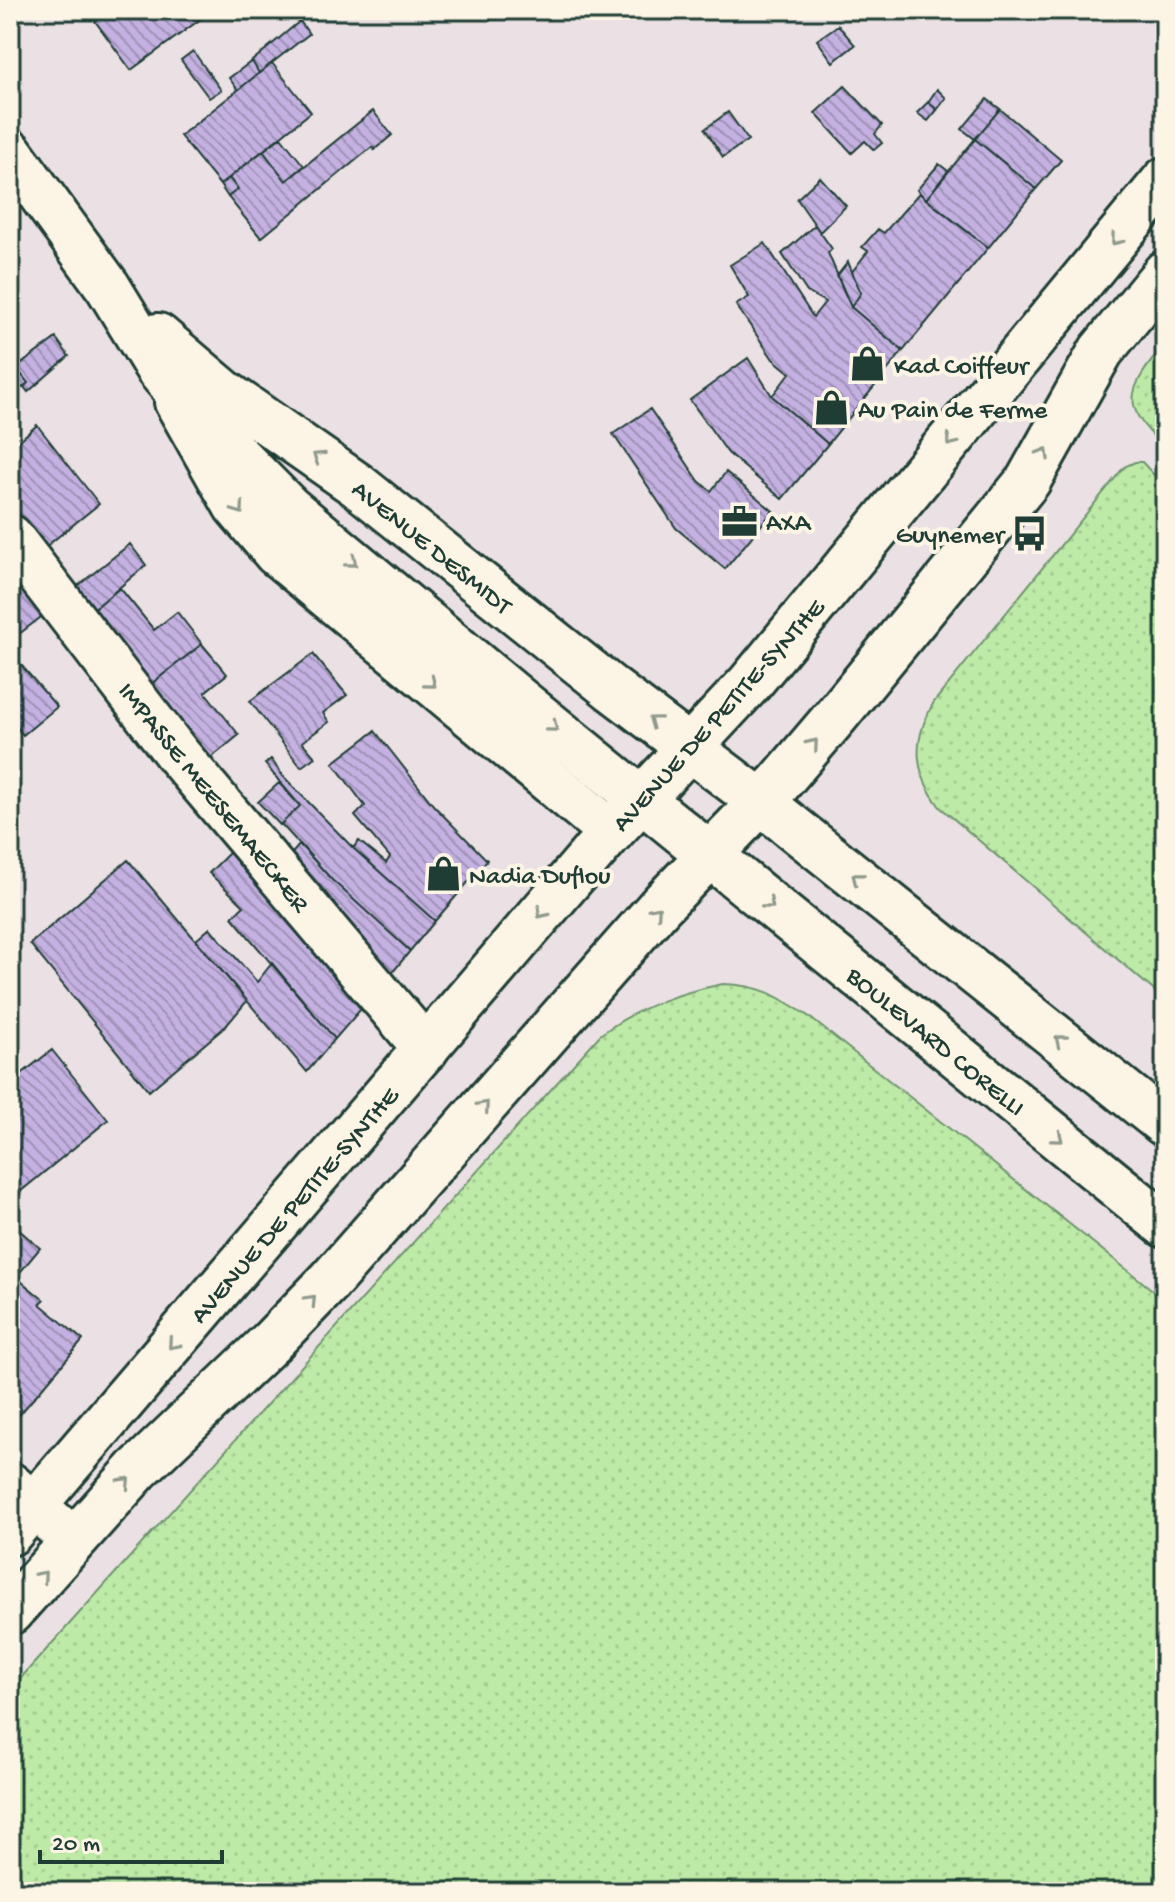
<svg xmlns="http://www.w3.org/2000/svg" width="1175" height="1902" viewBox="0 0 1175 1902" font-family="'Gochi Hand',sans-serif">
  <style>
    .grass { fill: url(#grass-dots); stroke: #6e946e; stroke-width: 2 }
    .building { fill: url(#building-back-hatch); stroke: #1f3d34; stroke-width: 2 }
    .lines { fill: none; stroke-linecap: round; stroke-linejoin: round }
    .minor-casing { stroke: #1f3d34; stroke-width: 50 }
    .tertiary-casing { stroke: #1f3d34; stroke-width: 50 }
    .secondary-casing { stroke: #1f3d34; stroke-width: 50 }
    .minor { stroke: #fcf5e5; stroke-width: 44 }
    .tertiary { stroke: #fcf5e5; stroke-width: 44 }
    .secondary { stroke: #fcf5e5; stroke-width: 44 }
    .oneway { stroke: #8e998c }
    .labels { text-anchor: middle; stroke-width: 8; stroke-linejoin: round; paint-order: stroke }
    .poi-label { font-size: 26px; fill: #1f3d34; stroke: #fcf5e5; text-anchor: start }
    .street-label { font-size: 26px; fill: #1f3d34; stroke: #fcf5e5 }
  </style>
  <defs>
    <pattern id="grass-dots" width="8" height="8" patternUnits="userSpaceOnUse" patternTransform="scale(2)"><rect width="8" height="8" fill="#beeaa7"/><path d="M2 2h.1M6 6h.1" fill="none" stroke="#a3ca90" stroke-width="1.8" stroke-linecap="round"/></pattern>
    <pattern id="building-back-hatch" width="6" height="6" patternUnits="userSpaceOnUse" patternTransform="scale(2)"><rect width="6" height="6" fill="#c4b1e1"/><path d="M-1 5l2 2M0 0l6 6M5-1l2 2" fill="none" stroke="#9f91b7"/></pattern>
  </defs>
  <rect width="100%" height="100%" fill="#ebe1e4"/>
  <filter id="ink" filterUnits="userSpaceOnUse"><feTurbulence type="fractalNoise" baseFrequency=".0125" numOctaves="2"/><feDisplacementMap in="SourceGraphic" scale="16" xChannelSelector="R" yChannelSelector="G"/><feConvolveMatrix kernelMatrix="1 2 1 2 8 2 1 2 1" color-interpolation-filters="sRGB"/></filter>
  <g filter="url(#ink)">
    <path class="grass" d="M1165,344V447C1118,405 1128,389 1165,344Z
      M1135,462H1142L1165,487V1000L940,807C913,771 912,741 934,702L1124,467Z
      M723,984C761,985 776,995 808,1016L1165,1300V1892H10V1690L600,1035C638,1007 677,993 723,984Z"/>
    <path class="building" d="M87,10H213L131,70Z
      M300,21L309,34L259,73L252,61Z
      M838,25L855,45L833,62L817,40Z
      M193,51L221,90L209,98L181,60Z
      M252,61L259,73L238,90L229,78Z
      M272,63L311,112L220,185L180,136Z
      M845,86L882,125L875,134L882,143L874,150L865,141L852,153L815,113Z
      M937,89L946,98L937,110L928,102Z
      M987,99L1000,109L975,139L962,129Z
      M928,102L937,110L928,121L917,113Z
      M1000,109L1061,160L1036,189L975,139Z
      M373,111L392,135L374,150L372,147L261,238L228,197L238,189L229,178L263,151L286,181Z
      M728,112L748,140L723,157L705,129Z
      M281,137L304,166L286,181L263,151Z
      M975,139L1036,189L988,248L926,199Z
      M939,164L948,171L926,199L917,190Z
      M820,177L846,206L820,232L797,199Z
      M229,178L238,189L228,197L220,185Z
      M919,193L988,248L903,351L851,307L861,293L852,272L868,251L862,247L878,229L884,233Z
      M815,225L832,249L828,253L851,307L903,351L828,444L772,396L790,373L773,359L736,305L749,297L730,265L765,243L813,317L825,302L807,292L782,254Z
      M848,262L861,293L851,307L837,276Z
      M56,338L69,356L28,392L24,387L28,383L16,368Z
      M748,358L772,396L828,444L782,499L728,453L690,400Z
      M10,360L28,383L10,397Z
      M650,409L699,481L711,491L726,472L773,511L725,569L676,528L613,434Z
      M37,425L99,504L44,548L10,505V449Z
      M130,544L146,565L94,609L75,588Z
      M10,570L45,614L10,641Z
      M120,588L154,630L177,612L202,644L146,688L87,614Z
      M202,644L227,674L205,692L239,735L206,762L146,688Z
      M10,652L57,707L23,735L10,720Z
      M313,654L347,695L323,713L329,722L302,742L315,757L301,767L250,701Z
      M375,731L434,806L487,860L435,921L353,848L359,841L386,863L390,857L355,816L365,806L333,763Z
      M271,759L283,776L353,848L435,921L410,951L332,880L281,824L300,806L265,764Z
      M279,783L300,806L280,825L258,802Z
      M300,844L332,880L410,951L388,978L288,858Z
      M234,848L367,1002L335,1039L232,917L244,906L209,873Z
      M128,860L247,1001L226,1026L149,1091L30,944Z
      M210,928L257,982L272,963L335,1039L307,1072L196,940Z
      M52,1050L108,1120L21,1191L10,1177V1083Z
      M10,1222L40,1248L16,1277L44,1300L40,1304L83,1340L10,1426Z"/>
    <g class="lines">
      <defs>
        <path id="minor" d="M10,537L177,754L426,1049
          M10,1485L73,1540"/>
        <path id="tertiary" d="M177,402L236,506L276,553L611,832"/>
        <path id="secondary" d="M10,152L108,287L158,369L195,413L289,508L518,699L1165,1225
          M158,336L224,392L357,485L612,689L761,802L1165,1124
          M10,1533L611,832L750,683L1165,180
          M10,1612L137,1470L271,1342L329,1282L661,905L779,783L836,716L1028,481L1101,351L1165,273"/>
      </defs>
      <use href="#minor" class="minor-casing"/>
      <use href="#tertiary" class="tertiary-casing"/>
      <use href="#secondary" class="secondary-casing"/>
      <use href="#minor" class="minor"/>
      <use href="#tertiary" class="tertiary"/>
      <use href="#secondary" class="secondary"/>
    </g>
    <defs><path id="oneway-chevron" d="M-2-3.5L2.5 0L-2 3.5" fill="none" stroke-width="1.6" stroke-linecap="round" stroke-linejoin="round" transform="scale(2)"/></defs>
    <g class="oneway">
      <use href="#oneway-chevron" transform="translate(1116 240) rotate(129)"/>
      <use href="#oneway-chevron" transform="translate(951 441) rotate(129)"/>
      <use href="#oneway-chevron" transform="translate(1044 453) rotate(-60)"/>
      <use href="#oneway-chevron" transform="translate(318 457) rotate(-147)"/>
      <use href="#oneway-chevron" transform="translate(239 509) rotate(55)"/>
      <use href="#oneway-chevron" transform="translate(352 562) rotate(40)"/>
      <use href="#oneway-chevron" transform="translate(431 683) rotate(39)"/>
      <use href="#oneway-chevron" transform="translate(654 721) rotate(-143)"/>
      <use href="#oneway-chevron" transform="translate(553 727) rotate(39)"/>
      <use href="#oneway-chevron" transform="translate(813 744) rotate(-50)"/>
      <use href="#oneway-chevron" transform="translate(857 878) rotate(-142)"/>
      <use href="#oneway-chevron" transform="translate(769 904) rotate(40)"/>
      <use href="#oneway-chevron" transform="translate(656 911) rotate(-48)"/>
      <use href="#oneway-chevron" transform="translate(542 913) rotate(130)"/>
      <use href="#oneway-chevron" transform="translate(1060 1040) rotate(-141)"/>
      <use href="#oneway-chevron" transform="translate(484 1106) rotate(-49)"/>
      <use href="#oneway-chevron" transform="translate(1058 1138) rotate(39)"/>
      <use href="#oneway-chevron" transform="translate(311 1300) rotate(-46)"/>
      <use href="#oneway-chevron" transform="translate(173 1344) rotate(131)"/>
      <use href="#oneway-chevron" transform="translate(125 1482) rotate(-47)"/>
      <use href="#oneway-chevron" transform="translate(42 1576) rotate(-49)"/>
    </g>
  </g>
  <defs>
    <symbol id="shop-bare" viewBox="-9 -9 18 18"><path d="M-5-2.5h2.3a2.7 3.5 0 0 1 5.4 0H5L5.5 6h-11ZM-1.5-2.5h3a1.5 2.3 0 0 0-3 0Z" fill="#1f3d34" stroke="#fcf5e5" stroke-width="2.5" paint-order="stroke"/></symbol>
    <symbol id="office-bare" viewBox="-9 -9 18 18"><path d="M-6-3h4V-5.5h4V-3h4V5H-6ZM-1-4.5V-3h2v-1.5ZM-6 0V1H6V0Z" fill="#1f3d34" stroke="#fcf5e5" stroke-width="2.5" paint-order="stroke"/></symbol>
    <symbol id="bus-bare" viewBox="-9 -9 18 18"><path d="M-5-6H5V4H4V6H2V4H-2V6H-4V4H-5ZM-3.5-4V0h7V-4ZM-3.5 1.2v1.5H-2V1.2ZM2 1.2v1.5H3.5V1.2Z" fill="#1f3d34" stroke="#fcf5e5" stroke-width="2.5" paint-order="stroke"/></symbol>
  </defs>
  <g fill-rule="evenodd">
    <use href="#shop-bare" x="842" y="338" width="51" height="51"/>
    <use href="#shop-bare" x="806" y="382" width="51" height="51"/>
    <use href="#office-bare" x="714" y="496" width="51" height="51"/>
    <use href="#bus-bare" x="1004" y="508" width="51" height="51"/>
    <use href="#shop-bare" x="418" y="848" width="51" height="51"/>
  </g>
  <g class="labels">
    <g class="poi-label">
      <text x="894" y="373">Kad Coiffeur</text>
      <text x="858" y="417">Au Pain de Ferme</text>
      <text x="766" y="530">AXA</text>
      <text x="1004" y="542" text-anchor="end">Guynemer</text>
      <text x="469" y="883">Nadia Duflou</text>
    </g>
    <g class="street-label">
      <text transform="translate(433 546) rotate(39)" y="9">AVENUE DESMIDT</text>
      <text transform="translate(717 714) rotate(-48)" y="9">AVENUE DE PETITE-SYNTHE</text>
      <text transform="translate(215 796) rotate(51)" y="9">IMPASSE MEESEMAECKER</text>
      <text transform="translate(937 1040) rotate(39)" y="9">BOULEVARD CORELLI</text>
      <text transform="translate(293 1204) rotate(-49)" y="9">AVENUE DE PETITE-SYNTHE</text>
    </g>
  </g>
  <rect width="1175" height="1902" fill="none" stroke="#fcf5e5" stroke-width="40"/>
  <rect x="20" y="20" width="1135" height="1862" fill="none" stroke="#1f3d34" stroke-width="3" filter="url(#ink)"/>
  <path d="M40 1850v12h182v-12" fill="none" stroke="#1f3d34" stroke-width="4"/>
  <text x="52" y="1850" font-size="24" fill="#1f3d34" stroke="#fcf5e5" stroke-width="6" paint-order="stroke">20 m</text>
</svg>
